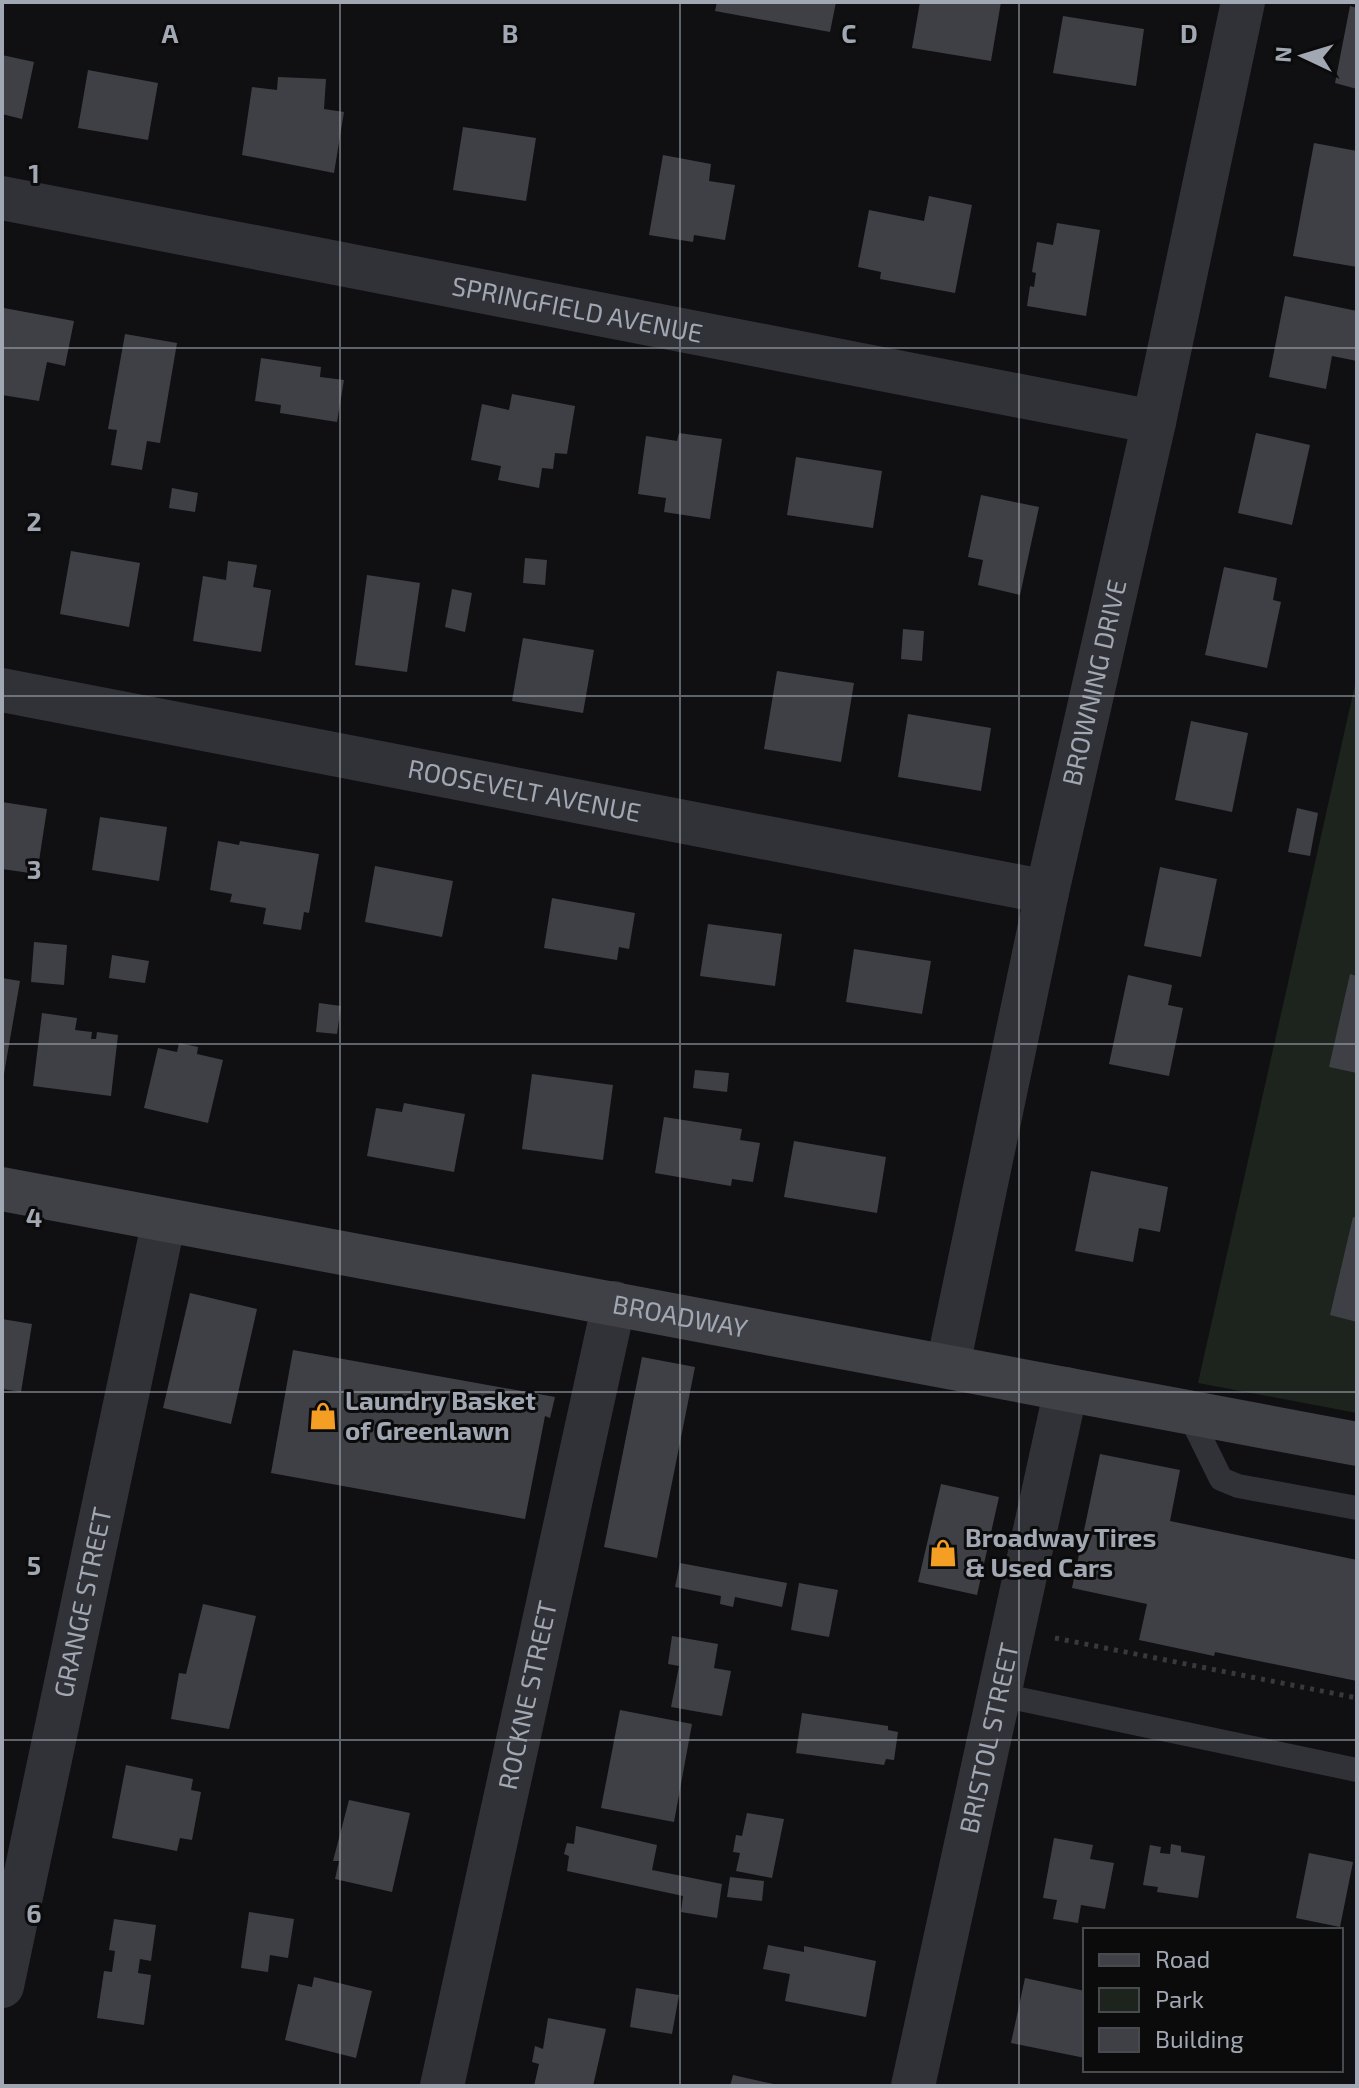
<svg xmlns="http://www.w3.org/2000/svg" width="1359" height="2088" viewBox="0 0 1359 2088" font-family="'Exo 2',sans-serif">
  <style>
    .green { fill: #1c241d }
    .building { fill: #3f4045 }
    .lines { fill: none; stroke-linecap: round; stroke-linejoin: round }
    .path { stroke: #37393e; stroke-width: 5; stroke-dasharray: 4 6; stroke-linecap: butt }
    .service { stroke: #313237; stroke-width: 24 }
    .minor { stroke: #313237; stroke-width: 44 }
    .secondary { stroke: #3f4147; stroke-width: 44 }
    .grid { fill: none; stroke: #a1a8b3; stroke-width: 2; stroke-opacity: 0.55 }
    .labels { text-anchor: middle; stroke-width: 6; stroke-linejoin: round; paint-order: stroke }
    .street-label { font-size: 26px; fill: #a1a8b3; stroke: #0b0b0c }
    .poi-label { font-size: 26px; font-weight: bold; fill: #a1a8b3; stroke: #0b0b0c; text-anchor: start }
    .grid-label { font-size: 26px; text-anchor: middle; font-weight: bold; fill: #a1a8b3; stroke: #0b0b0c; stroke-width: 6; stroke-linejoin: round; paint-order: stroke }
  </style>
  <rect width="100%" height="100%" fill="#101012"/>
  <path class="green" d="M1357,676V1413L1198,1383Z"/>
  <path class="building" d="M717,2H836L830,32L715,11Z
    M920,2H1001L991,61L912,48Z
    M1350,6L1357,8V89L1335,83Z
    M1063,16L1144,29L1136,86L1053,73Z
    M2,55L34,62L22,119L2,114Z
    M88,70L158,83L148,140L78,128Z
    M278,77L326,79L324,109L344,112L334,173L242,155L252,87L277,90Z
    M463,127L536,138L526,201L453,190Z
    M1314,143L1357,151V267L1293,256Z
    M663,155L711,164L709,181L735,185L725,240L694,235L693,242L649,235Z
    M929,196L972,205L955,293L880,279L881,272L858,267L869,210L924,221Z
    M1057,223L1100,230L1086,316L1027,306L1030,286L1034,287L1036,273L1032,272L1037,242L1053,245Z
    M1285,296L1357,311V361L1332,356L1326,389L1269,377Z
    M4,308L74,321L65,366L47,362L39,401L2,395Z
    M125,334L177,343L160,443L147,441L142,470L111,465L117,430L108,429Z
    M261,358L321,367L320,377L344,380L337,422L280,413L281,405L255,401Z
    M512,394L575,406L567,454L555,453L553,469L542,468L539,488L498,480L501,466L471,460L482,404L509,410Z
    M679,433L722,439L710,519L664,512L666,498L638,494L646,436L677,441Z
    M1256,433L1310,445L1292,525L1238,513Z
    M796,457L882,471L873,528L787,515Z
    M172,488L198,493L195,512L169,508Z
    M981,495L1039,507L1020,595L978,585L983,560L968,557Z
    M71,551L140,563L129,627L60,614Z
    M525,558L547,560L545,585L523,583Z
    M228,561L257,565L253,587L271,590L261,652L193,641L203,576L226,580Z
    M1224,567L1277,578L1273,600L1281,602L1267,668L1205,655Z
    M367,575L420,583L407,672L355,665Z
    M452,589L472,593L465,632L445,627Z
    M903,629L924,631L922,661L901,659Z
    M523,638L594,650L583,713L512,701Z
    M777,671L854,683L841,762L764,749Z
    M908,714L991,728L981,791L898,777Z
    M1191,721L1248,733L1232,812L1175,800Z
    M2,802L47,809L37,874L2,869Z
    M1297,808L1318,813L1310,856L1288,852Z
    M100,817L167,827L159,881L92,870Z
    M218,841L239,845L240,841L319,854L309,913L304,912L301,930L263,924L266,908L230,902L232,894L210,890Z
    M375,866L453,881L442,937L365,922Z
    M1160,867L1217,879L1201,957L1144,946Z
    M552,898L635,913L629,949L619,947L617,960L544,948Z
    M708,924L782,934L775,986L700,976Z
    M34,942L67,945L64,985L31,982Z
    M854,949L931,961L922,1014L846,1002Z
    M112,955L149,961L145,983L109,978Z
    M1350,974L1357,976V1073L1329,1067Z
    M1128,975L1172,985L1168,1005L1183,1008L1169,1076L1109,1064Z
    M2,978L20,981L4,1074H2Z
    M319,1003L341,1006L337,1034L316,1032Z
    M42,1013L77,1018L75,1030L92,1032L91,1039H96L97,1032L118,1035L111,1096L33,1086Z
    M179,1043L198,1047L197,1054L223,1060L208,1123L144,1108L158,1048L177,1052Z
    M695,1070L729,1073L727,1092L693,1088Z
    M532,1074L613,1085L603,1160L522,1149Z
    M404,1103L465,1114L454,1172L367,1156L376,1108L402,1112Z
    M664,1117L742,1129L740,1140L760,1143L753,1182L732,1179L731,1186L655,1173Z
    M794,1141L886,1157L877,1213L784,1197Z
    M1091,1171L1168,1187L1160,1232L1139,1228L1133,1262L1075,1251Z
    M1353,1217L1357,1218V1322L1330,1315Z
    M190,1293L257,1309L231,1424L163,1408Z
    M2,1319L32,1324L21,1392L2,1389Z
    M293,1350L555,1397L550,1418L545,1416L525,1519L271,1473Z
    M642,1357L695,1367L657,1558L604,1547Z
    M1100,1454L1180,1470L1170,1521L1357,1560V1681L1215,1652L1214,1656L1139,1640L1147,1604L1072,1588Z
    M941,1484L999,1497L977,1595L918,1582Z
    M680,1563L787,1583L782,1607L735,1597L733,1607L720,1604L721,1596L675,1587Z
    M799,1583L838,1590L829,1637L791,1630Z
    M203,1604L256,1616L229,1729L171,1719L179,1673L186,1674Z
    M672,1636L718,1644L714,1668L731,1671L722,1716L671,1707L679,1666L668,1664Z
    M620,1710L692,1724L674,1822L601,1808Z
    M802,1713L888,1726V1730L898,1732L894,1760L886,1759L884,1765L796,1753Z
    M126,1765L193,1779L191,1790L201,1792L192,1840L180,1838L177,1851L112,1838Z
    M349,1800L410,1813L392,1892L335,1879L339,1861H333Z
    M747,1813L784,1819L772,1878L736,1871L740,1853L733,1852L736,1835L742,1836Z
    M576,1826L657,1845L652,1870L722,1884L717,1918L681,1912L683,1896L567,1871L569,1856L564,1854L567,1843L574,1844Z
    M1054,1838L1093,1845L1090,1859L1114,1863L1105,1909L1081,1905L1078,1923L1053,1919L1057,1900L1043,1898Z
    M1171,1844L1181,1846V1852L1205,1856L1198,1898L1157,1892L1158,1887L1143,1885L1150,1845L1161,1847L1160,1853L1170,1854Z
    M1309,1853L1353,1862L1340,1927L1296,1918Z
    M730,1877L764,1881L762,1901L727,1897Z
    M249,1912L294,1919L288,1958L270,1955L268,1972L241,1968Z
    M114,1919L156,1925L151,1961L140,1959L138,1973L151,1975L144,2025L97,2018L104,1971L112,1972L115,1951L109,1950Z
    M768,1945L804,1952V1946L876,1961L866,2017L785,2001L790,1974L763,1969Z
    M314,1977L372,1991L356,2058L285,2040L298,1984L312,1987Z
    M1025,1978L1085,1991V2058L1011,2043Z
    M636,1988L679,1995L672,2034L630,2027Z
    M548,2018L606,2029L593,2086H534L539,2064L532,2062L535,2046L543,2049Z
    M733,2075L778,2085V2086H730Z"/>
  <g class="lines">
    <path class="path" d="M1055,1638L1357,1698"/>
    <path class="service" d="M1188,1412L1221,1479L1238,1486L1357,1508
      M1001,1695L1357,1770"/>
    <g class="minor">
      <path id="s1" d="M2,198L1154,422"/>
      <path id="s2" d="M2,690L1047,892"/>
      <path id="s3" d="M948,1365L1047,892L1154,422L1243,2"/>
      <path id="s4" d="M2,1986L164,1220"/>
      <path id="s5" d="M442,2086L614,1303"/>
      <path id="s6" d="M913,2086L1066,1389"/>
    </g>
    <path class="secondary" id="s7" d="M2,1189L1357,1444"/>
  </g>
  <path class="grid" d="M340,2V2086M680,2V2086M1019,2V2086M2,348H1357M2,696H1357M2,1044H1357M2,1392H1357M2,1740H1357"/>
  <defs>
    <symbol id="shop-bare" viewBox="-9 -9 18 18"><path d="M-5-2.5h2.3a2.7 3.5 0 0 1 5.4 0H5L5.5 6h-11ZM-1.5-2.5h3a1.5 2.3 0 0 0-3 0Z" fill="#f59e24" stroke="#0b0b0c" stroke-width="2.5" paint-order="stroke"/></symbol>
  </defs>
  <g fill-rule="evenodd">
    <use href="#shop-bare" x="303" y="1396" width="40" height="40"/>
    <use href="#shop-bare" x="923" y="1533" width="40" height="40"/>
  </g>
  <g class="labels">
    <g class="street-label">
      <text dy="9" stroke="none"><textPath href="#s1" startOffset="586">SPRINGFIELD AVENUE</textPath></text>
      <text dy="9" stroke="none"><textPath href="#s3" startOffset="698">BROWNING DRIVE</textPath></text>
      <text dy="9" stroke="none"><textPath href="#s2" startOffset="532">ROOSEVELT AVENUE</textPath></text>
      <text dy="9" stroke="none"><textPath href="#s7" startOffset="690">BROADWAY</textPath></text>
      <text dy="9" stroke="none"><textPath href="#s4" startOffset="392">GRANGE STREET</textPath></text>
      <text dy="9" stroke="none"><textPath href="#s5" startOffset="400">ROCKNE STREET</textPath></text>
      <text dy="9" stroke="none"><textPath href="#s6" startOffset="356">BRISTOL STREET</textPath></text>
    </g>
    <g class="poi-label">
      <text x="345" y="1410">Laundry Basket<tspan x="345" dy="30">of Greenlawn</tspan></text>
      <text x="965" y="1547">Broadway Tires<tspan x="965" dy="30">&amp; Used Cars</tspan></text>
    </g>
  </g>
  <g class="grid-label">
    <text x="170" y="43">A</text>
    <text x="510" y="43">B</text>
    <text x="849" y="43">C</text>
    <text x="1189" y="43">D</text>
    <text x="34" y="183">1</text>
    <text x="34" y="531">2</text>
    <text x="34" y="879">3</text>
    <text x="34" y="1227">4</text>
    <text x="34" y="1575">5</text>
    <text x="34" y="1923">6</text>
  </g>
  <rect width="1359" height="2088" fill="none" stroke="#a1a8b3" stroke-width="8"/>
  <rect x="1083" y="1928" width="260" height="144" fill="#0b0b0c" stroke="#474a4f" stroke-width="2"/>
  <rect x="1099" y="1954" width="40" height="12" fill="#3f4147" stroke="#474a4f" stroke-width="2"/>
  <text x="1155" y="1968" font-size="24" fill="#a1a8b3">Road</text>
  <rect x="1099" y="1988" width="40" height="24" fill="#1c241d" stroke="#474a4f" stroke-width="2"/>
  <text x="1155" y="2008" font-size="24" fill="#a1a8b3">Park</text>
  <rect x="1099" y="2028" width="40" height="24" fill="#3f4045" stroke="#474a4f" stroke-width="2"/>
  <text x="1155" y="2048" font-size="24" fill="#a1a8b3">Building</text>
  <g transform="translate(1303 56) rotate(274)" stroke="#0b0b0c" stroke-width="6" paint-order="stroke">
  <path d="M0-6L14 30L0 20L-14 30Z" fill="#a1a8b3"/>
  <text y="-12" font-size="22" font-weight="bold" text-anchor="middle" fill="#a1a8b3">N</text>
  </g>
</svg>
